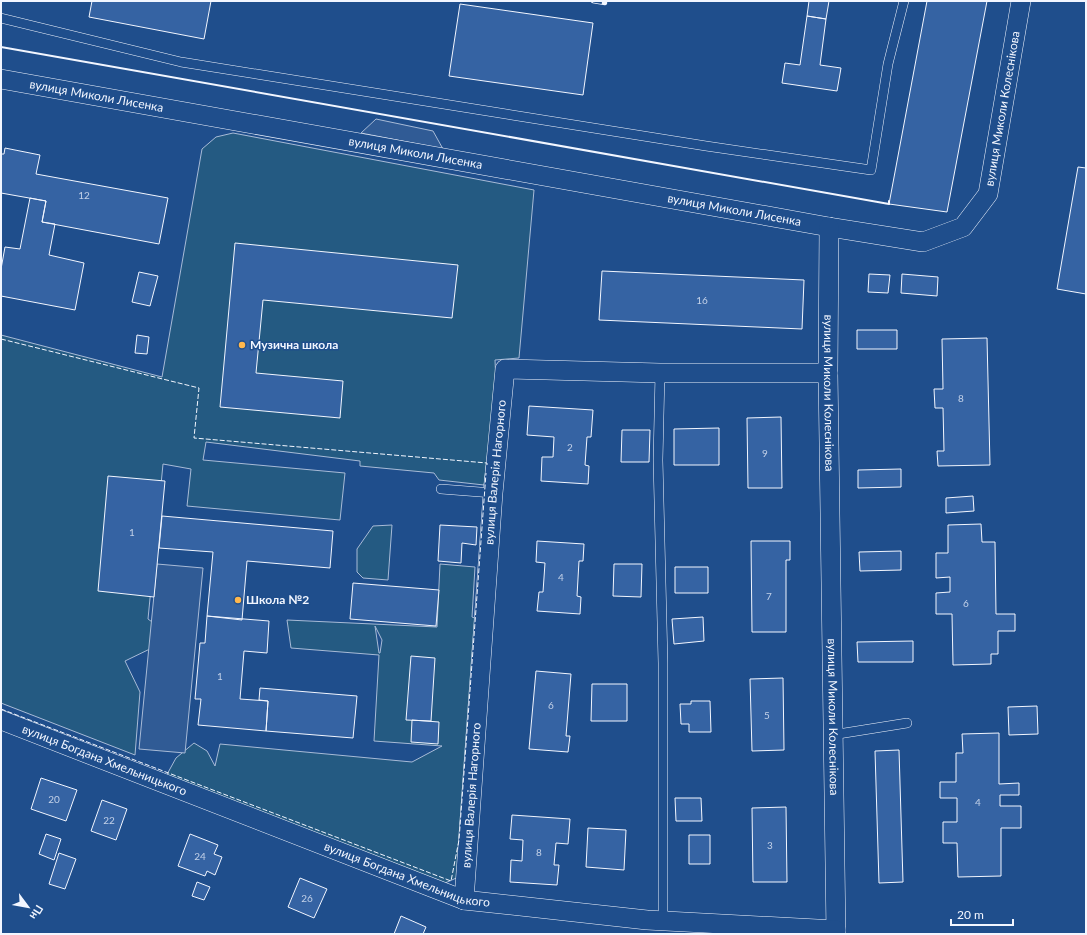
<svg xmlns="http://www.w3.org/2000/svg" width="1087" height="935" viewBox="0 0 1087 935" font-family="Lato,sans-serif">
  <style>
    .green { fill: #245a82; stroke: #a8bbd7; fill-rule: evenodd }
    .parking { fill: #305b95; stroke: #a8bbd7 }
    .building { fill: #3563a3; stroke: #f2f6ff }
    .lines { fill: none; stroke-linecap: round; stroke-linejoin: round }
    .service-casing { stroke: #f2f6ff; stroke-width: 10 }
    .minor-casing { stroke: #f2f6ff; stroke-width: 20 }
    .service { stroke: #1f4e8c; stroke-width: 9 }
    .minor { stroke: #1f4e8c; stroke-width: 19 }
    .rail-casing { stroke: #f2f6ff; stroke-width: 4.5 }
    .rail { stroke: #1f4e8c; stroke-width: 3; stroke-dasharray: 9; stroke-linecap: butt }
    .fence { stroke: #f2f6ff; stroke-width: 1; stroke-dasharray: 5 2; stroke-linecap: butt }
    .wall { stroke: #f2f6ff; stroke-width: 2 }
    .poi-dot { fill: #ffb74d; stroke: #1f4e8c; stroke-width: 1.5 }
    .labels { text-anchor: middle; stroke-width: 3; stroke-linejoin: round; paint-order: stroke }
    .number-label { font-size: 10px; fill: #c3d1e8 }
    .street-label { font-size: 12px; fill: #f2f6ff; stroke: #1f4e8c }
    .poi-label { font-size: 12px; font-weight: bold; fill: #f2f6ff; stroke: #1f4e8c; text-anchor: start }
  </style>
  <rect width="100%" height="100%" fill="#1f4e8c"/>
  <path class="green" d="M233,133L534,190L519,358L495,360L496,384L484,485L439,480L434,473L360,466V461L206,442L203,460L345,473L340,520L187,506L191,469L163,464L148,619L159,627L156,646L125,661L140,692L135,755L1,703V335L162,377L202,149L216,137Z
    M392,525L388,580L363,578L357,572V549L373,526Z
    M440,564L475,567L472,617L489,624L470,872L445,883L165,778L176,758L194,743L207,751L215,766L220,744L412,762L442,746L374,741L379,655L291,648L287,620L437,627ZM375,626L382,640L380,653H379Z"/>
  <path class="parking" d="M376,119L433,131L443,149L361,133Z
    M157,564L203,568L185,753L139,749Z"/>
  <path class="building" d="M92,1H211L204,39L89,17Z
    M809,1H829L826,19L807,16Z
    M927,1H987L947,212L889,204Z
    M460,4L593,23L583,95L449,76Z
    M807,16L826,19L820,65L841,68L837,91L782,83L785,63L800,65Z
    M5,148L40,155L36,174L168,198L159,244L42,222L46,201L1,193V154H4Z
    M1078,167L1086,168V294L1057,289Z
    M30,198L46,201L42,222L55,224L49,255L84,263L75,310L1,296V269L5,247L20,249Z
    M235,243L458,265L452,318L263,300L256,373L343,381L340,418L220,407Z
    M602,271L804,280L802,329L599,320Z
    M139,272L158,276L150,306L132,302Z
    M869,274L890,275L888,293L868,292Z
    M902,274L938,277L937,296L901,293Z
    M857,330H897V349H857Z
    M137,335L149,337L147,354L135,353Z
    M987,338L990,465L938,466L937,451H944L943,408H935L934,389H943L942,339Z
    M529,406L593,410L591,437H587L585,465L589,466L588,484L541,481L542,457H553L554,437L527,435Z
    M781,417L782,488H748L747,418Z
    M719,428V465H674V429Z
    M622,430H650L649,462H621Z
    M901,469V487L858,488V470Z
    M108,476L165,481L154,597L98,591Z
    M973,496L974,511L946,513V498Z
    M162,516L333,531L330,568L247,561L242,620L207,616L213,552L159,548Z
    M981,524L982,542H995L996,614H1015V631H998V654H991V664L953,665L952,614H936V593L950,592V577L936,578V553H948V525Z
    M440,525L477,527L476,545L462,543L461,563L438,561Z
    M537,541L584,544L583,561H579L577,596L581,597L580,614L537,611L539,592H543L545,563L536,562Z
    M751,541H790V560H786V632H752Z
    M901,551V570L860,571L859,552Z
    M614,564H642L641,597L613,596Z
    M675,567H708V593H675Z
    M353,583L439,590L436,626L350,619Z
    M207,616L269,621L267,653L244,651L240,699L268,701L266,731L198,725L201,699H195L200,643H205Z
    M703,617L704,641L674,644L672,619Z
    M913,641V662H858L857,642Z
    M411,656L435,658L431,721L406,720Z
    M536,671L571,674L566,736H570L568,752L529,749Z
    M783,678L784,750L752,751L750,679Z
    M592,684H627V721H591Z
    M260,688L357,696L353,738L266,731L268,701L259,700Z
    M691,701H710L711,732H689V724H681L680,704H691Z
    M1037,706L1038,734L1009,735L1008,707Z
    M412,720L439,722L438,744L411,742Z
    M999,733V784L1019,783V795H1000V806H1021V828H1001V876L958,877L957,843H943V822H957V798H940V782H956V753H963L962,734Z
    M899,750L903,882L879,883L875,751Z
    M41,778L77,790L66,821L31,809Z
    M675,798H701L702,821H676Z
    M102,800L127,809L116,840L91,831Z
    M786,807L787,882H753L752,808Z
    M512,815L570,819L568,844L556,843L554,865H559L557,885L510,882L511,860L522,861L523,840L510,839Z
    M588,828L626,830L624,870L586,867Z
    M46,834L61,839L54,860L39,854Z
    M190,834L218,845L214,854L222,857L215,875L207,871L205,876L178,866Z
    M689,835H710V864H689Z
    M59,853L76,859L65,889L49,884Z
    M300,878L327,889L314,918L288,907Z
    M197,882L210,887L204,900L192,896Z
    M401,916L426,927L423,934H394Z"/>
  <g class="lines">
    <defs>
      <path id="service" d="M1,18L181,62L706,146L871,170L888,64L904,1
        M660,373L658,460L663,663V920
        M441,489L493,493
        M832,735L907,723"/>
      <g id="minor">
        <path id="s1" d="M1,79L829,227L923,242L963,227L988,194L1021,1"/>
        <path id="s2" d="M829,227L828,373L836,934"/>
        <path id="s3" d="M1,720L464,900L647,920L836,930"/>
        <path id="s4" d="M464,900L493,493L505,369L660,373H828"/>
      </g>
    </defs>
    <use href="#service" class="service-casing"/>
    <use href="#minor" class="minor-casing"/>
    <use href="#service" class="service"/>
    <use href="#minor" class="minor"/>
    <defs>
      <path id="rail" d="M593,1L605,3"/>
    </defs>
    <use href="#rail" class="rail-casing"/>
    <use href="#rail" class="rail"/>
    <path class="fence" d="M1,339L199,388L194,438L487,463V465
      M1,709L451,881L459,840L486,473"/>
    <path class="wall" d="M1,47L889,204V201"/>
  </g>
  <g class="poi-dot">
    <circle cx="242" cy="345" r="4"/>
    <circle cx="238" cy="600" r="4"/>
  </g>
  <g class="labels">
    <g class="number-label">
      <text x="84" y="199">12</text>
      <text x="702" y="304">16</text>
      <text x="961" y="402">8</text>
      <text x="570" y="451">2</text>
      <text x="765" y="457">9</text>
      <text x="132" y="536">1</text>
      <text x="561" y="581">4</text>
      <text x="769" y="600">7</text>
      <text x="966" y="607">6</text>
      <text x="220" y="680">1</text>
      <text x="551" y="709">6</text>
      <text x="767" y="719">5</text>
      <text x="54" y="803">20</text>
      <text x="978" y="806">4</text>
      <text x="109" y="824">22</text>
      <text x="770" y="849">3</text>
      <text x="539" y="856">8</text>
      <text x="200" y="860">24</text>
      <text x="307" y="902">26</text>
    </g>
    <g class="street-label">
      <text dy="4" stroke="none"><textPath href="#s1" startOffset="97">вулиця Миколи Лисенка</textPath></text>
      <text dy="4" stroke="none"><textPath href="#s1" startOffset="1107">вулиця Миколи Колеснікова</textPath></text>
      <text dy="4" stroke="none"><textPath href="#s1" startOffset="421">вулиця Миколи Лисенка</textPath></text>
      <text dy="4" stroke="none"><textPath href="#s1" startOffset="745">вулиця Миколи Лисенка</textPath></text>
      <text dy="4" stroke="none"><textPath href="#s2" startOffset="166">вулиця Миколи Колеснікова</textPath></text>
      <text dy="4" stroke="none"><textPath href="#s4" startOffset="429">вулиця Валерія Нагорного</textPath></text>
      <text dy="4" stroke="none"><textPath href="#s2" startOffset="490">вулиця Миколи Колеснікова</textPath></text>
      <text dy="4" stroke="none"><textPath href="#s3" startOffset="111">вулиця Богдана Хмельницького</textPath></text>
      <text dy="4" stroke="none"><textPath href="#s4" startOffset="105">вулиця Валерія Нагорного</textPath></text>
      <text dy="4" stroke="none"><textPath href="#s3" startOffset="435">вулиця Богдана Хмельницького</textPath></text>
    </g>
    <g class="poi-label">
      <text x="250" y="349">Музична школа</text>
      <text x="246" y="604">Школа №2</text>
    </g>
  </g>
  <rect width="1087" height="935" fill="none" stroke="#f2f6ff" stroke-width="4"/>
  <g transform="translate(28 907) rotate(122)" stroke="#1f4e8c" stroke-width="3" paint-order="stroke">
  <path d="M0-3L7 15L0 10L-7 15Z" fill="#f2f6ff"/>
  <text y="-6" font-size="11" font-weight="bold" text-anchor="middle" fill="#f2f6ff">Пн</text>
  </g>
  <path d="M951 919v6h62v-6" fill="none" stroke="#f2f6ff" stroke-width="2"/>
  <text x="957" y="919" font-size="12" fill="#f2f6ff" stroke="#1f4e8c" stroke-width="3" paint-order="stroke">20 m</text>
</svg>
